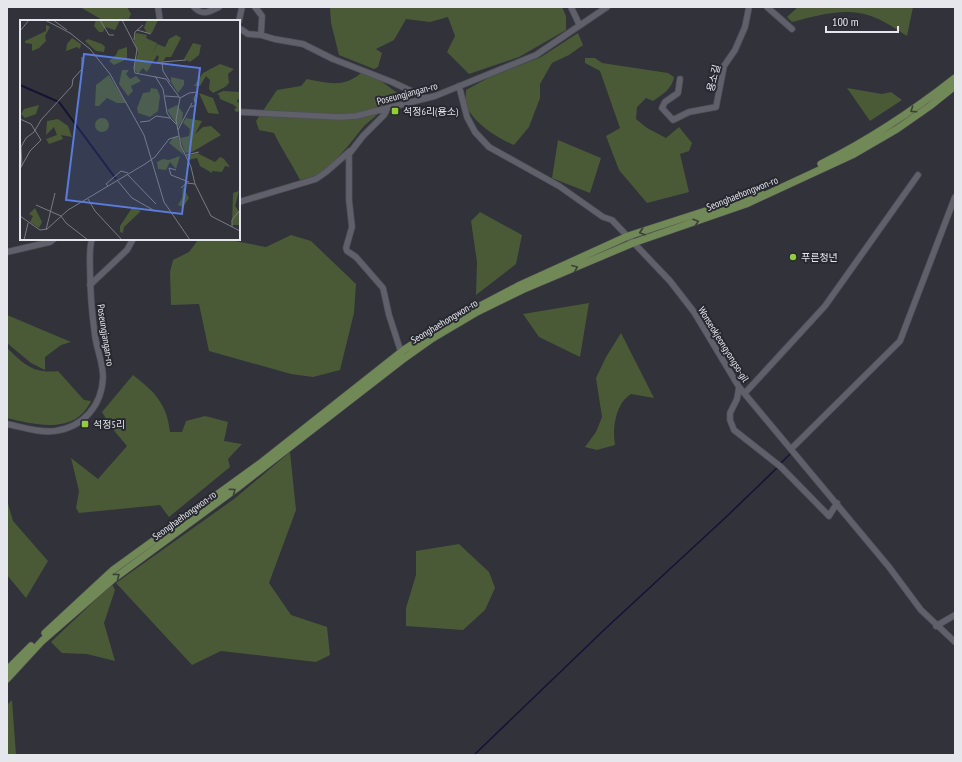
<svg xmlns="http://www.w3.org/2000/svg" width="962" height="762" viewBox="0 0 962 762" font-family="'PT Sans Narrow','Noto Sans KR',sans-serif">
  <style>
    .green { fill: #4a5a37 }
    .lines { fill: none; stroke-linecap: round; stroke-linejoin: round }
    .stream { stroke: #141335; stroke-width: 1.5 }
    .minor-casing { stroke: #4e4f56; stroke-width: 7 }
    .major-casing { stroke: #4e4f56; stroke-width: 8 }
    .minor { stroke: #5f606a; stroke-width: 5.5 }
    .major { stroke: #718956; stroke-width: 7 }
    .oneway { stroke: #3a403a }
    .poi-dot { fill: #95cc3b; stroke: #272830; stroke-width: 1.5 }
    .labels { text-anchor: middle; stroke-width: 4; stroke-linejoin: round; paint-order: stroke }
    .street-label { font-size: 10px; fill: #e6e7ed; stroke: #272830 }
    .poi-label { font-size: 10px; fill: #e6e7ed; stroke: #272830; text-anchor: start }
    .inset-river { fill: none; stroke: #141335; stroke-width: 2 }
    .inset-road { fill: none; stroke: #797a82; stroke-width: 1 }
    .view { fill: #597cde; fill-opacity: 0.15; stroke: #597cde; stroke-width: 2 }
    .inset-edge { fill: none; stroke: #e6e7ed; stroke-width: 2 }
  </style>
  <rect width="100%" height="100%" fill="#31323a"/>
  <path class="green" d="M80,7H127L131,14L128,21H104Z
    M330,7H562L566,16V30L519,57L469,74L447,52L455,36L448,17L430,22L406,19L394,40L376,49L382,53L378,67L374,69L339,55L331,23Z
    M798,7H913L907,36C893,27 876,15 859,13C839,9 811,17 792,22L787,17Z
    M578,33L583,45L569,55L552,63L540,84V98L529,127L514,145C497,138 470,121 466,103C465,99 466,94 466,90L488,78L541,57Z
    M585,58H595L602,63L668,73L674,77C672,89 663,94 653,101L646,98L637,107L636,119L647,128L666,138L679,127L692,143L689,151L680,154L689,192L647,203L619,170L606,136L620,128L600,71L585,63Z
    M361,73L377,78L400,95L364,126L348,146L323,174L300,180C292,164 282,150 274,133L259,130L256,121L277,90L301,86L307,79C327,83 344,88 361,73Z
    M847,88L882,94L891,92L902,100L870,121Z
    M558,140L601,158L590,193L552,178Z
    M480,212L522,235L516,264L476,295L477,262L471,221Z
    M291,235L311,241L356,284L354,313L340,370L313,377L291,374L209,351L199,304L171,305L170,272L173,260L189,252L198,240L224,239L266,247Z
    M589,303L580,357L539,337L523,314Z
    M7,315L71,342L61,345L45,357V370L31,363L7,343Z
    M621,333L654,398L631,394C616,403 612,428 615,445L597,450L585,447L596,432L602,417L596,378L606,357Z
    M7,348C24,364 33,374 58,371L84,400L91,401C75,435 36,425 7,418Z
    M133,375C155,392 167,404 170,432H182L186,421L205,416L228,422L224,441L242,444L228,459L230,467L169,517L160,505L79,513L76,508L79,491L71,458L98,479L127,446L111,427L102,412Z
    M290,452L296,510L269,583L291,615L327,627L330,655L316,662L221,651L192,665L116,583L234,499Z
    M7,500L13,521L48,561L26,598L7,575Z
    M459,544L489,572L495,588L485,610L463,630L406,626V608L416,575V551Z
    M112,584L115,590L104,623L115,661L87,654L62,653L51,642Z
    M12,700L16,755H7V705Z"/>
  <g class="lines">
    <path class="stream" d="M780,464L790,454
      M474,755L605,629L725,518L778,467"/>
    <defs>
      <path id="minor" d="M158,7L160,21
        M194,7C202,16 209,12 219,7
        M255,7L262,16L261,35
        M571,7L579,24
        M767,7L792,29
        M239,21L242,7
        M239,28L248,34L261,35L274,39L303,44L333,59L392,82L426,98
        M680,79L678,93L665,102L662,108L673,120L689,112L716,107L724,66L735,50L745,27L749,7
        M459,86L467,117L475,132L489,147L559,186L603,217L612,220L670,281L694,312L739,387L889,567L921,610L955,642
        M388,108L384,115L363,136L349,154V200L352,227L346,248L347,251L356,257L383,288L389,315L400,349
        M239,112L339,117L356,116L435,96L536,55L607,7
        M239,202L316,179L326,172L350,151
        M7,252L50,242L54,239
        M90,285L127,250L133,239
        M739,387L737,399L730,413V420L734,430L781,467L829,516L837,503
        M745,393L825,306L918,175
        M7,424C22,427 39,433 55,431C83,427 102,406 103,377C103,363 97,350 95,336C92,314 90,291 90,269C90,260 89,248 92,239
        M791,449L900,341L955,197
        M936,626L955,615"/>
      <path id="major" d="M821,164C869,140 913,111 955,78
        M45,633L113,570L262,462L405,349L438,328L518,286L628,236L761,193
        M7,670L31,646
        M7,679L42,641L112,580L237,488L402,360L433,338L477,312L524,289L633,243L746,204L854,154L897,129L930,106L955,86"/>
    </defs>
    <use href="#minor" class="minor-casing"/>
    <use href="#major" class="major-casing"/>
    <use href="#minor" class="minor"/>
    <use href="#major" class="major"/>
  </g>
  <defs><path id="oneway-chevron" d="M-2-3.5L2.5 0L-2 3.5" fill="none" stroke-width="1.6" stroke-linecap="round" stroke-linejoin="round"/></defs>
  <g class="oneway">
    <use href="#oneway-chevron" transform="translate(913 110) rotate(146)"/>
    <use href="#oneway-chevron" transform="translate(696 222) rotate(-19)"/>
    <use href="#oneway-chevron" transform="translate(642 232) rotate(162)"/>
    <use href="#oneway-chevron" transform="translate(575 268) rotate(-22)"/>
    <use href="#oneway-chevron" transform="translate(233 491) rotate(-36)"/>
    <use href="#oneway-chevron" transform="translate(117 576) rotate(-37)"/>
  </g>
  <g class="poi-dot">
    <rect x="391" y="107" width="8" height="8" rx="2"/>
    <circle cx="793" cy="257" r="4"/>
    <rect x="81" y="420" width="8" height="8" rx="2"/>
  </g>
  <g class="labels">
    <g class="street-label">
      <text transform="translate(713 78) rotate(-76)" y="4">용소길</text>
      <text transform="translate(407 93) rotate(-15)" y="4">Poseungjangan-ro</text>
      <text transform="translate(742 193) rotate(-22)" y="4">Seonghaehongwon-ro</text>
      <text transform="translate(444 321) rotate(-31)" y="4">Seonghaehongwon-ro</text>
      <text transform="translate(106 335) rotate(81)" y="4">Poseungjangan-ro</text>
      <text transform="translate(724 344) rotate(58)" y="4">Wonseokjeongyongso-gil</text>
      <text transform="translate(184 515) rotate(-36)" y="4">Seonghaehongwon-ro</text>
    </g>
    <g class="poi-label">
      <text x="403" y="115">석정6리(용소)</text>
      <text x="801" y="261">푸른청년</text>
      <text x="93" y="428">석정5리</text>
    </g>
  </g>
  <g transform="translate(20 20)">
    <rect width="220" height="220" fill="#31323a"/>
    <path d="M76,0H100L95,10L85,7L83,12H79L74,6ZM127,0H138L132,13H127L124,8ZM26,5L30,7L25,16L26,21L19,28L12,31V24L5,23V21L26,11ZM116,13L127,15L126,18L137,23L131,38L137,24L145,27L149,19L156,15L161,18L151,37H146L141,44L137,42L139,37L137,35L127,52L123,48L118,54L114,48L118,33L114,21ZM52,18L61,24L60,29L57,27L46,31L47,24ZM68,19L82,24L85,27L84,32L76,31L65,21ZM173,23L181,25L179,35L170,42L164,39ZM107,27V39L94,45L89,41L96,35L98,30ZM200,44L214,49L208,54L209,63L205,67L193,73L189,69L190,60L186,56L180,66H174L183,53ZM102,50H109L106,54L110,59L116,56L121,61L111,66L113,71L108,76L99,64ZM89,55L106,83H97L87,78L79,86H75L76,65ZM151,57L164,60V65L158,73L151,62ZM131,68L137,69L140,76L138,91L130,97L118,93L117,88L123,73L130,72ZM203,71L220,72V78L217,80L218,83L220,82V91L216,92L214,89L217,88L214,85L200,79L199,75L197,74ZM179,73L193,78L199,94L188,93ZM19,85L16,94L5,98L1,94L4,89ZM157,85L163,93L162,101L158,107L147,90ZM166,98L182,101L175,114L183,107L191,106L201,115L172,132L165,133L160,118L169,116L170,109L163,103ZM75 105a7 7 0 1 1 14 0a7 7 0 1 1-14 0ZM38,99L48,106L52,117L41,115L43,119L29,124L26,119L37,115L34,107L26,115L27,101ZM154,117H158L164,135L149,123ZM177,133L195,142L200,137L204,139L210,147L205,146L202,152L192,151V153L180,146L177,138L168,140L167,136ZM160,136L156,149L150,142L146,150L138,149L137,142L143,139L149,140ZM163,167L169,178L163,187L158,185L162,178ZM219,171L215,186L220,193V205H212L213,173ZM15,188L22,202L19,208L10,202L13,196L9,194ZM112,188L121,191L104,207L103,213L100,212V206Z" fill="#4a5a37"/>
    <path class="inset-river" d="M0,65L39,82L96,159"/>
    <path class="inset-road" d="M25,0L50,13L70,29L90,54L124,115L144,182L170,220M33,0L47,10M80,0L89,15H94M102,0L117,29L114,48L115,53L146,59L160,78L156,100L161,126L171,147L175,164L191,196L220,211M117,10L131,14M0,11L9,0M114,20L115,12L123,5M135,56L143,69L147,93L151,99M150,62L143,51L142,42L166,40M145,76L159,77M160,78L169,73L178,72M171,87L176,85L174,79L177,72M0,99L11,104L21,120L10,131L0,149M120,102L129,101L136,96L150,98L156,104M158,110L172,83M0,125L1,127L6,118L14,112L21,100L52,66L53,59L62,49V37M1,127L2,146M166,135L179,132M156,150L149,148L151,155L169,162M107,154L136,184M97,160L112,178L135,191M88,166L86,164L101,151L108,153M161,168L167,163L175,164M68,179L75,191L102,220M16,185L41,196L46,203L68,220M0,196L20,210L27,209L48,190L125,144L135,137L149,119L159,116M212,207V200L220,190M26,210L35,173M4,220L8,203"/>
    <path class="view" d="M64,34L180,48L162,194L46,180Z"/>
    <rect width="220" height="220" class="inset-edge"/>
  </g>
  <rect width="962" height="762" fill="none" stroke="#e6e7ed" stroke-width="16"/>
  <path d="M826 26v6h72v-6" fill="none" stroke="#e6e7ed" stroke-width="2"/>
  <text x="832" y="26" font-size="12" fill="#e6e7ed" stroke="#272830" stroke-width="3" paint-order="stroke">100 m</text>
</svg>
